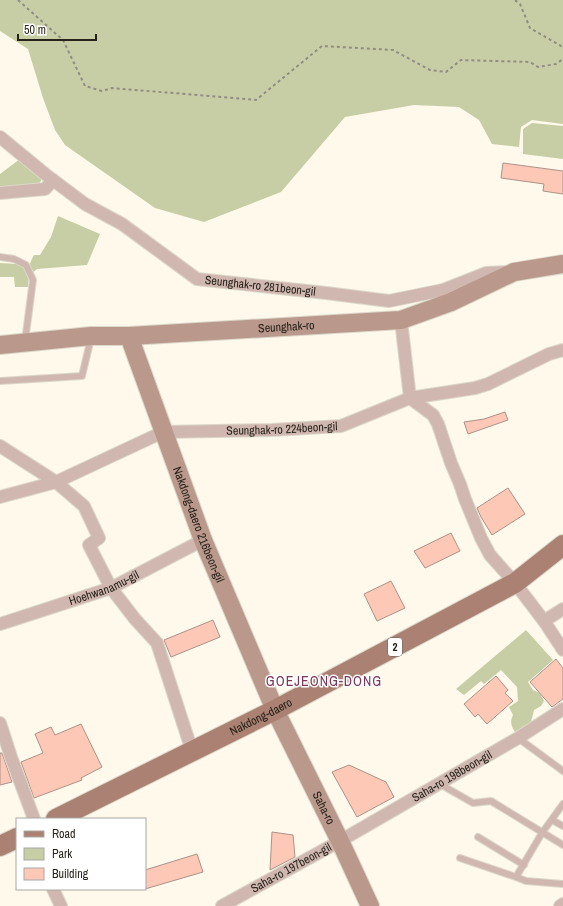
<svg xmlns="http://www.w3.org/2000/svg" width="563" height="906" viewBox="0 0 563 906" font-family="'Archivo Narrow',sans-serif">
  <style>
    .green { fill: #c7cea5 }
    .building { fill: #fdc8b6; stroke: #ac9289 }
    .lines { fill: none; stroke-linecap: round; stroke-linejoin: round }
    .lane-casing { stroke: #dbd7c9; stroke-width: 8 }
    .street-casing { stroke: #dbd7c9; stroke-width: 14 }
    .secondary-casing { stroke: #dbd7c9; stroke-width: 20 }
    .primary-casing { stroke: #dbd7c9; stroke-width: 22 }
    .path { stroke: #918d81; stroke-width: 2; stroke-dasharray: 3 3; stroke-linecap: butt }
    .lane { stroke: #d0b8b0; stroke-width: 6 }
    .street { stroke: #d0b8b0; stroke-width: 12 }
    .secondary { stroke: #ba988c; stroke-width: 18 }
    .primary { stroke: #aa8172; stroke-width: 20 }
    .labels { text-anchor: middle; stroke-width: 3; stroke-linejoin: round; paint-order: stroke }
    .shield { fill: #fff; stroke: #66645e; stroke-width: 1 }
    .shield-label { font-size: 11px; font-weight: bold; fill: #252219 }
    .street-label { font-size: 12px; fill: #252219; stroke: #fff }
    .quarter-label { font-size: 14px; letter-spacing: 1px; fill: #7a3859; stroke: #fff }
  </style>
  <rect width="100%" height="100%" fill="#fef9ea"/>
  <path class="green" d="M0,0H563V124L532,120L521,127L519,147L492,144L479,120L459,107L414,105L345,117L281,192L204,222L155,208L65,145L55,130L43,98L28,49L0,31Z
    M532,123L563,126V159L523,154V129Z
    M20,159L43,177L39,184L31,186L0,187V174Z
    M58,216L100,234L87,265L37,269L30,275C28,267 30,262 34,255H40L51,237Z
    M0,263L17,264L26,266L29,272L28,287H15L14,277H0Z
    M526,630L553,660L528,682L533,690L540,693L544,701L541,706L534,710L531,722L517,735C512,728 509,723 513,715L509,707L518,701L517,687L501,670L484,684L481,681L464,695L456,689Z"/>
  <path class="building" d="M503,163L563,171V194L543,191L544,184L501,178Z
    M505,412L508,420L468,434L464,422L484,419Z
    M508,488L525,514L492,535L481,517L477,508Z
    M451,533L460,551L425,568L414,551Z
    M391,581L405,608L377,621L364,594Z
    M213,620L220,637L171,657L164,640Z
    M556,659L563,668V699L552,707L530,682Z
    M496,676L508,690L505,693L513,701L487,724L478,714L475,717L464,704Z
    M81,724L102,767L81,778L82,780L34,798L21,762L43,753L35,734L51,727L55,735Z
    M0,753H2L12,782L0,785Z
    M349,765L386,782L394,797L357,817L332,772Z
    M272,832L293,835L295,857L270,870Z
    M197,854L203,872L145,889V870Z"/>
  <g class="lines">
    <defs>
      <path id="lane" d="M0,257L14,259L26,265L33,280L25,341
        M0,381L82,376L91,338
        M518,738L563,771
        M438,783L473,803L491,801L563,845
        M563,804L542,833L516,877L526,881L563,884
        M552,820L563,826
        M478,837L524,865
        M460,858L516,877"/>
      <g id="street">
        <path id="s1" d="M0,137L45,174L85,204L122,224L197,279L326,293L389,301L443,290L486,273L508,272"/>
        <path d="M0,193L45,189L53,180"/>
        <path d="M401,320L410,398L433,415L438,424L451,463L460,484L465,499L481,538L490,555L515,583L544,621L563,650"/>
        <path d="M0,446L56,482L84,506L99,538L89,545L111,588L135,619L157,643L192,751"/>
        <path id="s2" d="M0,497L56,482L163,432L272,430L341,426L410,398L475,388L488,384L549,354L563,350"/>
        <path d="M544,621L563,609"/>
        <path id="s3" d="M0,624L111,588L203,540"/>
        <path d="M0,723L11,757L34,819"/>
        <path d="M53,889L61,906"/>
        <path id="s4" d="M222,906L340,841L518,738L563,709"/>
        <path d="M560,906L563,904"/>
      </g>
      <g id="secondary">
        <path id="s5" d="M129,336L203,540L275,710L340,841L370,906"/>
        <path id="s6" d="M0,345L91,336H129L401,320L451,302L514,272L563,264"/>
      </g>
      <g id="primary">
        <path id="s7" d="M56,819L275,710L515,583L563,545"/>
        <path d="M0,846L17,838"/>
      </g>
    </defs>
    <use href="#lane" class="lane-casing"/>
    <use href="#street" class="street-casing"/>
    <use href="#secondary" class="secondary-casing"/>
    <use href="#primary" class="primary-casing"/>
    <path class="path" d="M18,0L63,40L85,86L102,91L112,88L256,100L322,46L393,50L430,70L446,72L461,60L530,62L538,67L556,64L563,59
      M515,0L520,4L530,28L563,47"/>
    <use href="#lane" class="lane"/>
    <use href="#street" class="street"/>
    <use href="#secondary" class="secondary"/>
    <use href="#primary" class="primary"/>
  </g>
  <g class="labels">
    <rect class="shield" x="388" y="638" width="14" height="18" rx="3"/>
    <g class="shield-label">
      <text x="395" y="651">2</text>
    </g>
    <g class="street-label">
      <text dy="4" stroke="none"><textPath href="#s1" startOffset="307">Seunghak-ro 281beon-gil</textPath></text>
      <text dy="4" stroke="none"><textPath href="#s6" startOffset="287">Seunghak-ro</textPath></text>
      <text dy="4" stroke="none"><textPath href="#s2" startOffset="295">Seunghak-ro 224beon-gil</textPath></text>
      <text dy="4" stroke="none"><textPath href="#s5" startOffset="201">Nakdong-daero 216beon-gil</textPath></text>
      <text dy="4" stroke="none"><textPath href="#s3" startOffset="110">Hoehwanamu-gil</textPath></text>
      <text dy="4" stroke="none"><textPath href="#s7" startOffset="229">Nakdong-daero</textPath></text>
      <text dy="4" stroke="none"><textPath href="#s4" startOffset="264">Saha-ro 198beon-gil</textPath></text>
      <text dy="4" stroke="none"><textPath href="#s5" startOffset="511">Saha-ro</textPath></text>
      <text dy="4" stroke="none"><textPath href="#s4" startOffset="79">Saha-ro 197beon-gil</textPath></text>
    </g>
    <g class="quarter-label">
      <text x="324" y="686">GOEJEONG-DONG</text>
    </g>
  </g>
  <rect x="16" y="818" width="130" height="72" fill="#ffffff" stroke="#a8a7a3"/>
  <rect x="24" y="831" width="20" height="6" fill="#aa8172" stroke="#a8a7a3"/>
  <text x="52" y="838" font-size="12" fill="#252219">Road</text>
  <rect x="24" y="848" width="20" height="12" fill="#c7cea5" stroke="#a8a7a3"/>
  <text x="52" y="858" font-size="12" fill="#252219">Park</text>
  <rect x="24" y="868" width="20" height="12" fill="#fdc8b6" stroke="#a8a7a3"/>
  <text x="52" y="878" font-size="12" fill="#252219">Building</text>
  <path d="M18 34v6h78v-6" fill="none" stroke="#252219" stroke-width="2"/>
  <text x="24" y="34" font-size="12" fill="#252219" stroke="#ffffff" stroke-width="3" paint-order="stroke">50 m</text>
</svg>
